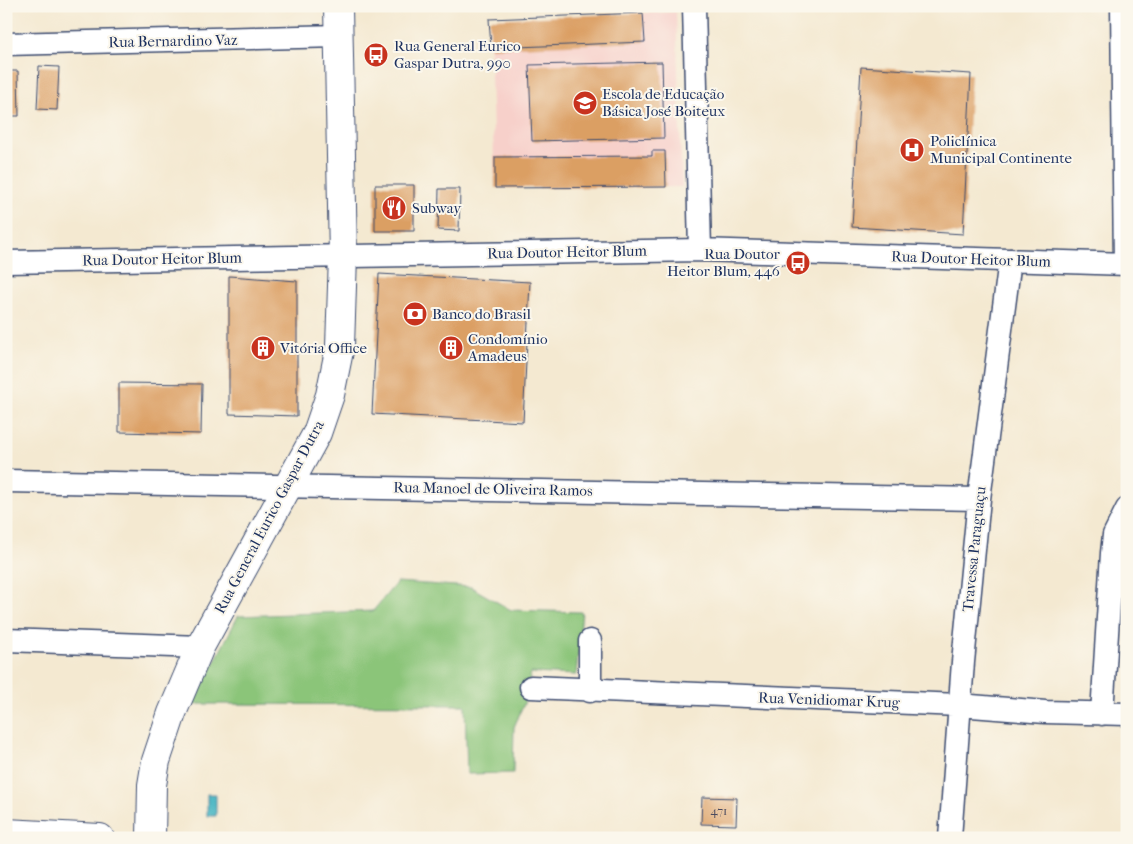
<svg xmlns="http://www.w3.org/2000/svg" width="1133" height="844" viewBox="0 0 1133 844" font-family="'IM FELL French Canon',serif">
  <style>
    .built { fill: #f7d0ca }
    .green { fill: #8bc579; stroke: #537a6c }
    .water { fill: #47b5c2; stroke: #317290 }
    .building { fill: #db9f63 }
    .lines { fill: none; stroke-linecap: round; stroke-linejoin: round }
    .minor-casing { stroke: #3c4b6f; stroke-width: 25 }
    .major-casing { stroke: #3c4b6f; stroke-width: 30 }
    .minor { stroke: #fff; stroke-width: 22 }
    .major { stroke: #fff; stroke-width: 28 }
    .labels { text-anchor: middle; stroke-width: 4; stroke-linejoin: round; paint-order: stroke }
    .number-label { font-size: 12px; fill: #4b4b5f }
    .street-label { font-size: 15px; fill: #1b2f5e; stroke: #fbf7ec }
    .poi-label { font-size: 15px; fill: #1b2f5e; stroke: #fbf7ec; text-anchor: start }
  </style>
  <rect width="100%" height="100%" fill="#fbf7ec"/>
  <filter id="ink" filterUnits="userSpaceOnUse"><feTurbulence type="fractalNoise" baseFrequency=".02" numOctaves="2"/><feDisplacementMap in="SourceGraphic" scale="10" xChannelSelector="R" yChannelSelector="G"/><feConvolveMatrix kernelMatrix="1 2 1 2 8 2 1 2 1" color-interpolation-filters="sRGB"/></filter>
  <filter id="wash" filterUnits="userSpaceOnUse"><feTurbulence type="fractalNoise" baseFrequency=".0096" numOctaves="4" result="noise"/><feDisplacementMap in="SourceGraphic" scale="20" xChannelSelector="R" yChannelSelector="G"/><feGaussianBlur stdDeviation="1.12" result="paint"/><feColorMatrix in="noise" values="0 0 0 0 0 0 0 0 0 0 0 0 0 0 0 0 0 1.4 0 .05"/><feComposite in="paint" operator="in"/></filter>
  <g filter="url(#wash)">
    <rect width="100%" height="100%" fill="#f4e9d1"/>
    <path class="built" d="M676,12L682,187L495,188L489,19Z"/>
    <path class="green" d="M397,582L471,587L511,610L582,612L576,675L531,673L524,704L514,727L513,773L467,774L465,705L193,704L238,616L373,611Z"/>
    <path class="water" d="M207,794H216V816H207Z"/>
    <g id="blocks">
      <path class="building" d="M643,13L645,42L491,48L489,19Z
        M662,62L664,138L532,141L529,65Z
        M39,66L59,67L57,110L37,109Z
        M861,67L971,74L963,234L852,227Z
        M6,71H18L19,116H6Z
        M652,151H665L666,187L495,188V157L652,156Z
        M375,185H414V231H375Z
        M439,189H460L459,231L438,230Z
        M379,274L530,282L523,422L372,414Z
        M229,276L297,281V416L229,414Z
        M119,383L202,384L201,434L119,432Z
        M702,797L737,798L736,825L701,824Z"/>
    </g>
  </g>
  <g filter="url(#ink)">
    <use href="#blocks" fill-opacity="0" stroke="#3c4b6f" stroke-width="1"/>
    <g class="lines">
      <defs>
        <path id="minor" d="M694,6L700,250
          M1122,6L1125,264
          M6,44L339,36
          M6,262L700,250L1127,264
          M6,481L979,499
          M6,640L200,647
          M531,687L959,705L1045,712L1127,714
          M590,691V641
          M1102,714L1112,553L1114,535L1127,509
          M950,838L963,662L979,499L1010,260"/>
        <path id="major" d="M6,833L100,838
          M151,838L152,785L156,761L172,713L200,647L317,433L330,395L340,346L343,256L338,6"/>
      </defs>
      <use href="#minor" class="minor-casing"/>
      <use href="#major" class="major-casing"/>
      <use href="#minor" class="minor"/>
      <use href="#major" class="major"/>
    </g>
  </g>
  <defs>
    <symbol id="bus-disc" viewBox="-11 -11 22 22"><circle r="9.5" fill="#c8321e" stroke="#fbf7ec"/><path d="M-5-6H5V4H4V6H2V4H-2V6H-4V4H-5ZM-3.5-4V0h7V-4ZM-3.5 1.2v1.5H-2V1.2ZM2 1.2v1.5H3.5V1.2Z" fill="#fff"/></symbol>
    <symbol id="school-disc" viewBox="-11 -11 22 22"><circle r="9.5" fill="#c8321e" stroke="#fbf7ec"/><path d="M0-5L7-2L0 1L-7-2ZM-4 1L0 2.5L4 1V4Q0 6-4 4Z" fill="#fff"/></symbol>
    <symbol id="hospital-disc" viewBox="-11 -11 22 22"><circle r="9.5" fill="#c8321e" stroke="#fbf7ec"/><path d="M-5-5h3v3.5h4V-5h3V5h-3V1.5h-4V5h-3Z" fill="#fff"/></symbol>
    <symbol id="restaurant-disc" viewBox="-11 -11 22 22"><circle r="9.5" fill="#c8321e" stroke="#fbf7ec"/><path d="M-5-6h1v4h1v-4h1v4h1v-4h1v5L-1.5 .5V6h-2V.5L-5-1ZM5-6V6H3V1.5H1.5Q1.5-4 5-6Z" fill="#fff"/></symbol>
    <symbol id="bank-disc" viewBox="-11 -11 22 22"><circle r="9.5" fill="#c8321e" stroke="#fbf7ec"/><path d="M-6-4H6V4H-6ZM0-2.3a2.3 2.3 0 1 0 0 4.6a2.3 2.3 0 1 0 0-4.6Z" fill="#fff"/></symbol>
    <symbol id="building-disc" viewBox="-11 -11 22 22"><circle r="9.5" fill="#c8321e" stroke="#fbf7ec"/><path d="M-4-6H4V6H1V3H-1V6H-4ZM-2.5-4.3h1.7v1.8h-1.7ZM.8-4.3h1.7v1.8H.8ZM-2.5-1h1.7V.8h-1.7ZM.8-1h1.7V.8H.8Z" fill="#fff"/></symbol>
  </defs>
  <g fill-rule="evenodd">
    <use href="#bus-disc" x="362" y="41" width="28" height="28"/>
    <use href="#school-disc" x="571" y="89" width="28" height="28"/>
    <use href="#hospital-disc" x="898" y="136" width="28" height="28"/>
    <use href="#restaurant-disc" x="380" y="194" width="28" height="28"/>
    <use href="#bus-disc" x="784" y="249" width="28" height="28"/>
    <use href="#bank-disc" x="401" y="300" width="28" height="28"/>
    <use href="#building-disc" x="249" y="334" width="28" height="28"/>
    <use href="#building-disc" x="437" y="334" width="28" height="28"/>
  </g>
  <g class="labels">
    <g class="number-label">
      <text x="719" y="815">471</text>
    </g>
    <g class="street-label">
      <text transform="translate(173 41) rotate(-1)" y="5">Rua Bernardino Vaz</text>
      <text transform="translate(567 252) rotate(-1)" y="5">Rua Doutor Heitor Blum</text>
      <text transform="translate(162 259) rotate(-1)" y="5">Rua Doutor Heitor Blum</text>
      <text transform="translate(971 259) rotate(2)" y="5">Rua Doutor Heitor Blum</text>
      <text transform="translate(493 489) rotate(1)" y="5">Rua Manoel de Oliveira Ramos</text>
      <text transform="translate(269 517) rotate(-62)" y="5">Rua General Eurico Gaspar Dutra</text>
      <text transform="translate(974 549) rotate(-84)" y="5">Travessa Paraguaçu</text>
      <text transform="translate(829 700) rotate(2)" y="5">Rua Venidiomar Krug</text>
    </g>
    <g class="poi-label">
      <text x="394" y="51">Rua General Eurico<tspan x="394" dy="17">Gaspar Dutra, 990</tspan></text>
      <text x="602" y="99">Escola de Educação<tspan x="602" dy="17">Básica José Boiteux</tspan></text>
      <text x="930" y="146">Policlínica<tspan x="930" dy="17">Municipal Continente</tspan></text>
      <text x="412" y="213">Subway</text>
      <text x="780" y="259" text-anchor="end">Rua Doutor<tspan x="780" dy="17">Heitor Blum, 446</tspan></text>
      <text x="432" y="319">Banco do Brasil</text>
      <text x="468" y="344">Condomínio<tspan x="468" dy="17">Amadeus</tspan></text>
      <text x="280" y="353">Vitória Office</text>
    </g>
  </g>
  <rect width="1133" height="844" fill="none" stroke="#fbf7ec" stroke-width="25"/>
</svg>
